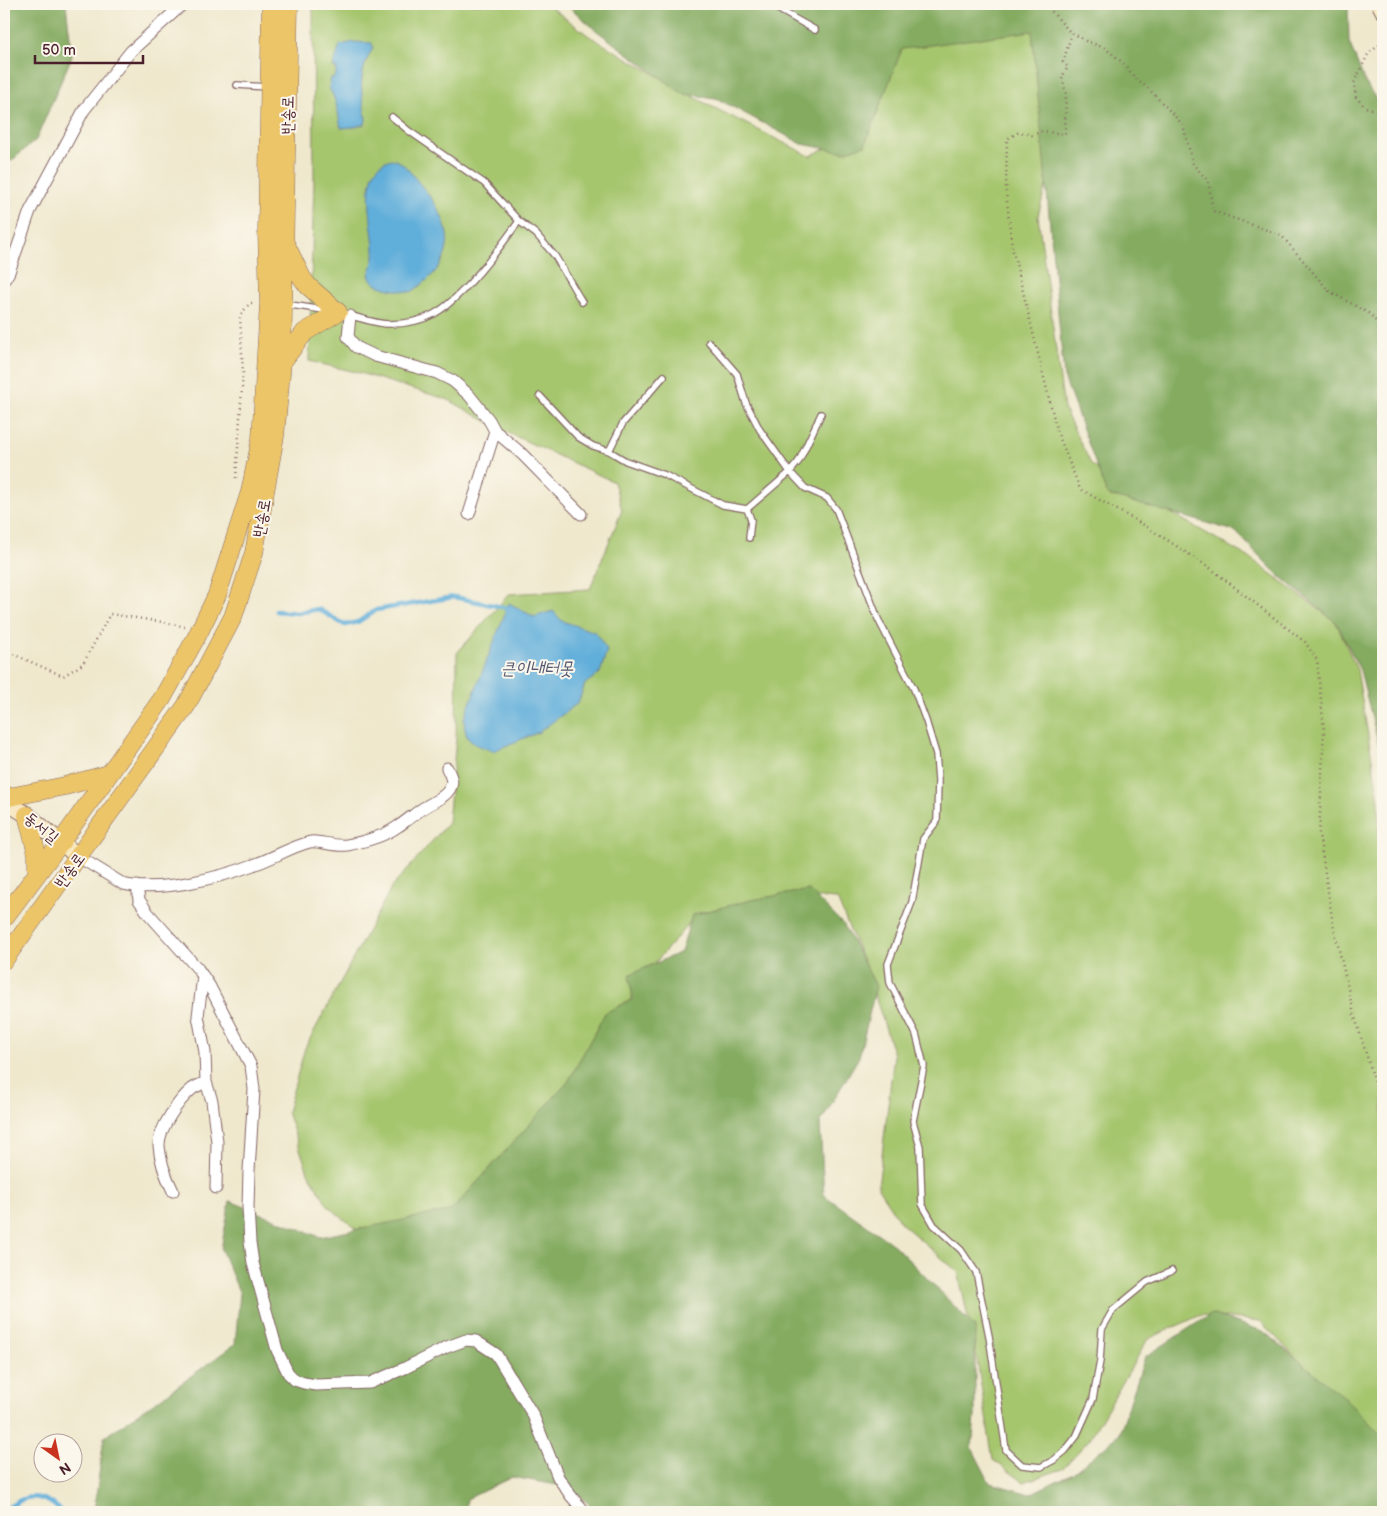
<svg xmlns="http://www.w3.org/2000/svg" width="1387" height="1516" viewBox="0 0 1387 1516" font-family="'Balsamiq Sans','Poor Story',sans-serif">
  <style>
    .green { fill: #a6c66e; stroke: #78724c }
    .forest { fill: #84ab61; stroke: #676546 }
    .water { fill: #61aeda; stroke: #566682 }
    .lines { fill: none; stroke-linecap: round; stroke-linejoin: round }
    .stream { stroke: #61aeda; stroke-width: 4.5 }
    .lane-casing { stroke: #846564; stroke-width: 8 }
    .street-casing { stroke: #846564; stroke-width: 13 }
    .secondary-casing { stroke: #846564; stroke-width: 18 }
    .primary-casing { stroke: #846564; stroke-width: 19 }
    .path { stroke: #846564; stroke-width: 2.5; stroke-dasharray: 1 4; stroke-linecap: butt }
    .lane { stroke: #fff; stroke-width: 5.5 }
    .street { stroke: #fff; stroke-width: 11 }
    .secondary { stroke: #f8e8c3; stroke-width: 16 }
    .primary { stroke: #edc569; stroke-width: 18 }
    .labels { text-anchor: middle; stroke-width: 4; stroke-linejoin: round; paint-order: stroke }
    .street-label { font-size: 16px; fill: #4a1f2b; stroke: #fbf7ec }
    .water-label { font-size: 18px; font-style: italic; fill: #535871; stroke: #fbf7ec }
  </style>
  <rect width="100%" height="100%" fill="#fbf7ec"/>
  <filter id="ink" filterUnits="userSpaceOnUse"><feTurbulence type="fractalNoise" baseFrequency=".02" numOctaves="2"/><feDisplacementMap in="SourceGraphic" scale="10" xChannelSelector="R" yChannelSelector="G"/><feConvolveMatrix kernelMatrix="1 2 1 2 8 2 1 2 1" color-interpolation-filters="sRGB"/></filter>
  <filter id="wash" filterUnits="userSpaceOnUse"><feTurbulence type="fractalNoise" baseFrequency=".0096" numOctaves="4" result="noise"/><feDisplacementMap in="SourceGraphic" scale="20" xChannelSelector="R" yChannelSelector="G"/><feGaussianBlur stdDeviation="1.12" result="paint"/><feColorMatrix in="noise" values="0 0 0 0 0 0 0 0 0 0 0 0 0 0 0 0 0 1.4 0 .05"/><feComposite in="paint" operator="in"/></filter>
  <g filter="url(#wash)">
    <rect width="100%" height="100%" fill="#efe8cd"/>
    <path class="green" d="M313,4H547L589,36L703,102L810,156L872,125L885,37L1043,4L1056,147L1038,216L1064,409L1091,464L1115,481L1250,558L1336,622L1357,670L1379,800L1378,907L1383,947V1467L1358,1421L1260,1321L1201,1315L1148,1339L1089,1440L1062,1469L1024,1482L993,1460L976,1354L958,1272L901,1223L878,1188L894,1055L866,968L837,899L780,895L698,913L642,978L582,1089L452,1227L388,1254L329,1207L308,1172L287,1112L305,1048L391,888L448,823L456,739L457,653L509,594L590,589L622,510L614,482L502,430L449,400L360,373L309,361L314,180Z"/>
    <path class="forest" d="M4,4H66L72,56L36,140L4,167Z
      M566,4H1348L1349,42L1365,82L1383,110V762L1360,670L1336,622L1278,575L1235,531L1107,495L1064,377L1032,31L902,49L865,145L844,152L802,144L716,98L683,94L597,31Z
      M809,890L844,925L876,986L859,1057L820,1123L824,1195L895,1246L975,1327V1416L972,1448L990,1483L1030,1494L1073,1473L1119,1435L1145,1357L1211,1314L1263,1331L1347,1400L1383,1437V1512H598L569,1487L512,1477L467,1499L465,1512H94L104,1437L171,1391L235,1344L240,1294L221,1249L230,1201L320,1237L452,1210L568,1082L605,1013L633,999L629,975L681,952L692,915L751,900Z"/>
    <path class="water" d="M354,42L372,43L373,48C357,76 361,88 366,119L365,124L354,127L341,128C338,114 337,100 329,88L331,78L335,77L337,69L333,67L340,45Z
      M392,159C405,162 411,174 420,184C455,225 461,260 411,292C398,290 374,290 369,275C371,269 373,263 374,257C376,232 354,167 392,159Z
      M509,603L534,617L553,611L562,621L595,632L607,650L600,673L585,684L578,703L539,732L493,751C472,743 465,744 464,719Z"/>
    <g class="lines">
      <path class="stream" d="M276,611L297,613L318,609L345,625L358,622L376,610L454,597L507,608
        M4,1510C10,1507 15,1503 21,1500C35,1493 53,1501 61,1512"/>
    </g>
  </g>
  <g filter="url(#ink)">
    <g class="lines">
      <defs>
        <path id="lane" d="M769,4L815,30
          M237,85L267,87
          M392,117L409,131L484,183L519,221
          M284,304L330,311
          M348,315C361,318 376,324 389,324C404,324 421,321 434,314C463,298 499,249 519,221L536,234L555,256L582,302
          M709,342L737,374L746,403L760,430L790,472L805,488L827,498L836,509L878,619L914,689L926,721L936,754L938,780L937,821L923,839L912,902L888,964L890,983L916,1034L924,1066L913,1121L920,1147L922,1204L934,1225L961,1250L976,1272L989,1336L1006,1450L1022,1465L1041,1467L1054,1460L1065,1451L1076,1437L1093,1399L1100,1361L1102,1329L1113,1310L1147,1282L1172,1271
          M540,396L578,437L593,446L609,451L626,461L665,475L723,505L747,509L790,472L799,461L821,414
          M609,451L623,423L664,376
          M747,509L751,520L749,538"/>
        <path id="street" d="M4,280L9,272L30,211L84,110L131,51L183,4
          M350,316L348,337L356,347L375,356L437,373L453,381L469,395L489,420L495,431L522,454L581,514
          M469,514L495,431
          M79,857L123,884C159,893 219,878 253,865C272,859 290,847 310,842C318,840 334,847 347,845C363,842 383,837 397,827C407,821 415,813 425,807C433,802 444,798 449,790C455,782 450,775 447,768
          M137,886L139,900L148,913L198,969L209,985L251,1066L254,1089L249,1171L248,1207L250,1242L253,1263L277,1350L288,1373L295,1380L304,1383L316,1385L370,1383L405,1368L447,1347L466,1340L476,1341L496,1354L533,1415L558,1477L571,1496L585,1512
          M203,976L198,1016L205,1052L206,1082L212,1101L217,1142L216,1188
          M173,1191C166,1177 160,1162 159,1146C158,1129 179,1100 192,1089C196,1086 202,1084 206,1082"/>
        <path id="secondary" d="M1380,4L1383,10
          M4,800L27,815L79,857"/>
        <path id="primary" d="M282,362L305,332L338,312L308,286L302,278L286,245
          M4,798L65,786L109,774
          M27,815L37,854V873
          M4,918L61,842L162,699L197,636L217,595L250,492L261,439L269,303L267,231L271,4
          M4,960L186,706L233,617L254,553L275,436L282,362L289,4"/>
      </defs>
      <use href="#lane" class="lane-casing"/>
      <use href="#street" class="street-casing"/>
      <use href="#secondary" class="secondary-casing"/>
      <use href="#primary" class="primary-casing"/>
      <path class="path" d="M1045,4L1069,31L1086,41L1105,48L1122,62L1135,78L1148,88L1183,125L1193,164L1208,181L1213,211L1281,235L1329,291L1370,314L1383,330
        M1072,33L1063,62L1068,67L1062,77L1066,93L1065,134L1042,131L1032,135L1019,132L1007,139L1006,192L1012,247L1057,431L1080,489L1144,525L1210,568L1305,642L1317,660L1324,730L1319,834L1333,924L1354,1014L1383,1109
        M1383,42L1368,54L1354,83L1356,97L1365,107L1383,112
        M236,478L243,373L240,315L250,303H255
        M4,650L63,676L83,664L110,614L169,623L185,627"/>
      <use href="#lane" class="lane"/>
      <use href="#street" class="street"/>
      <use href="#secondary" class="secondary"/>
      <use href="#primary" class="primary"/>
    </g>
  </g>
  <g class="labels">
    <g class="street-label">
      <text transform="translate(287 115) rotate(-89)" y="6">반송로</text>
      <text transform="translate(261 518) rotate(-80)" y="6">반송로</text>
      <text transform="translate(42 827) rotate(39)" y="6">동서길</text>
      <text transform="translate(69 870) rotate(-54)" y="6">반송로</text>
    </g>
    <g class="water-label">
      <text x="537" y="674">큰이내터못</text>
    </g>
  </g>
  <rect width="1387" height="1516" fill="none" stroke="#fbf7ec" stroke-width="20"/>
  <g transform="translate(58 1458) rotate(147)"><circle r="24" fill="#fbf7ec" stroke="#b4a19f"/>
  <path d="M0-4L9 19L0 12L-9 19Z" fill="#c8321e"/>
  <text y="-8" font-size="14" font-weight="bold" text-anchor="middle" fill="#4a1f2b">N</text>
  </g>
  <path d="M35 55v8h108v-8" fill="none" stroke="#4a1f2b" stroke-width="2.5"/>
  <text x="42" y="55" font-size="15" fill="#4a1f2b" stroke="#fbf7ec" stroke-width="4" paint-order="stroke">50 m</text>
</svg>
